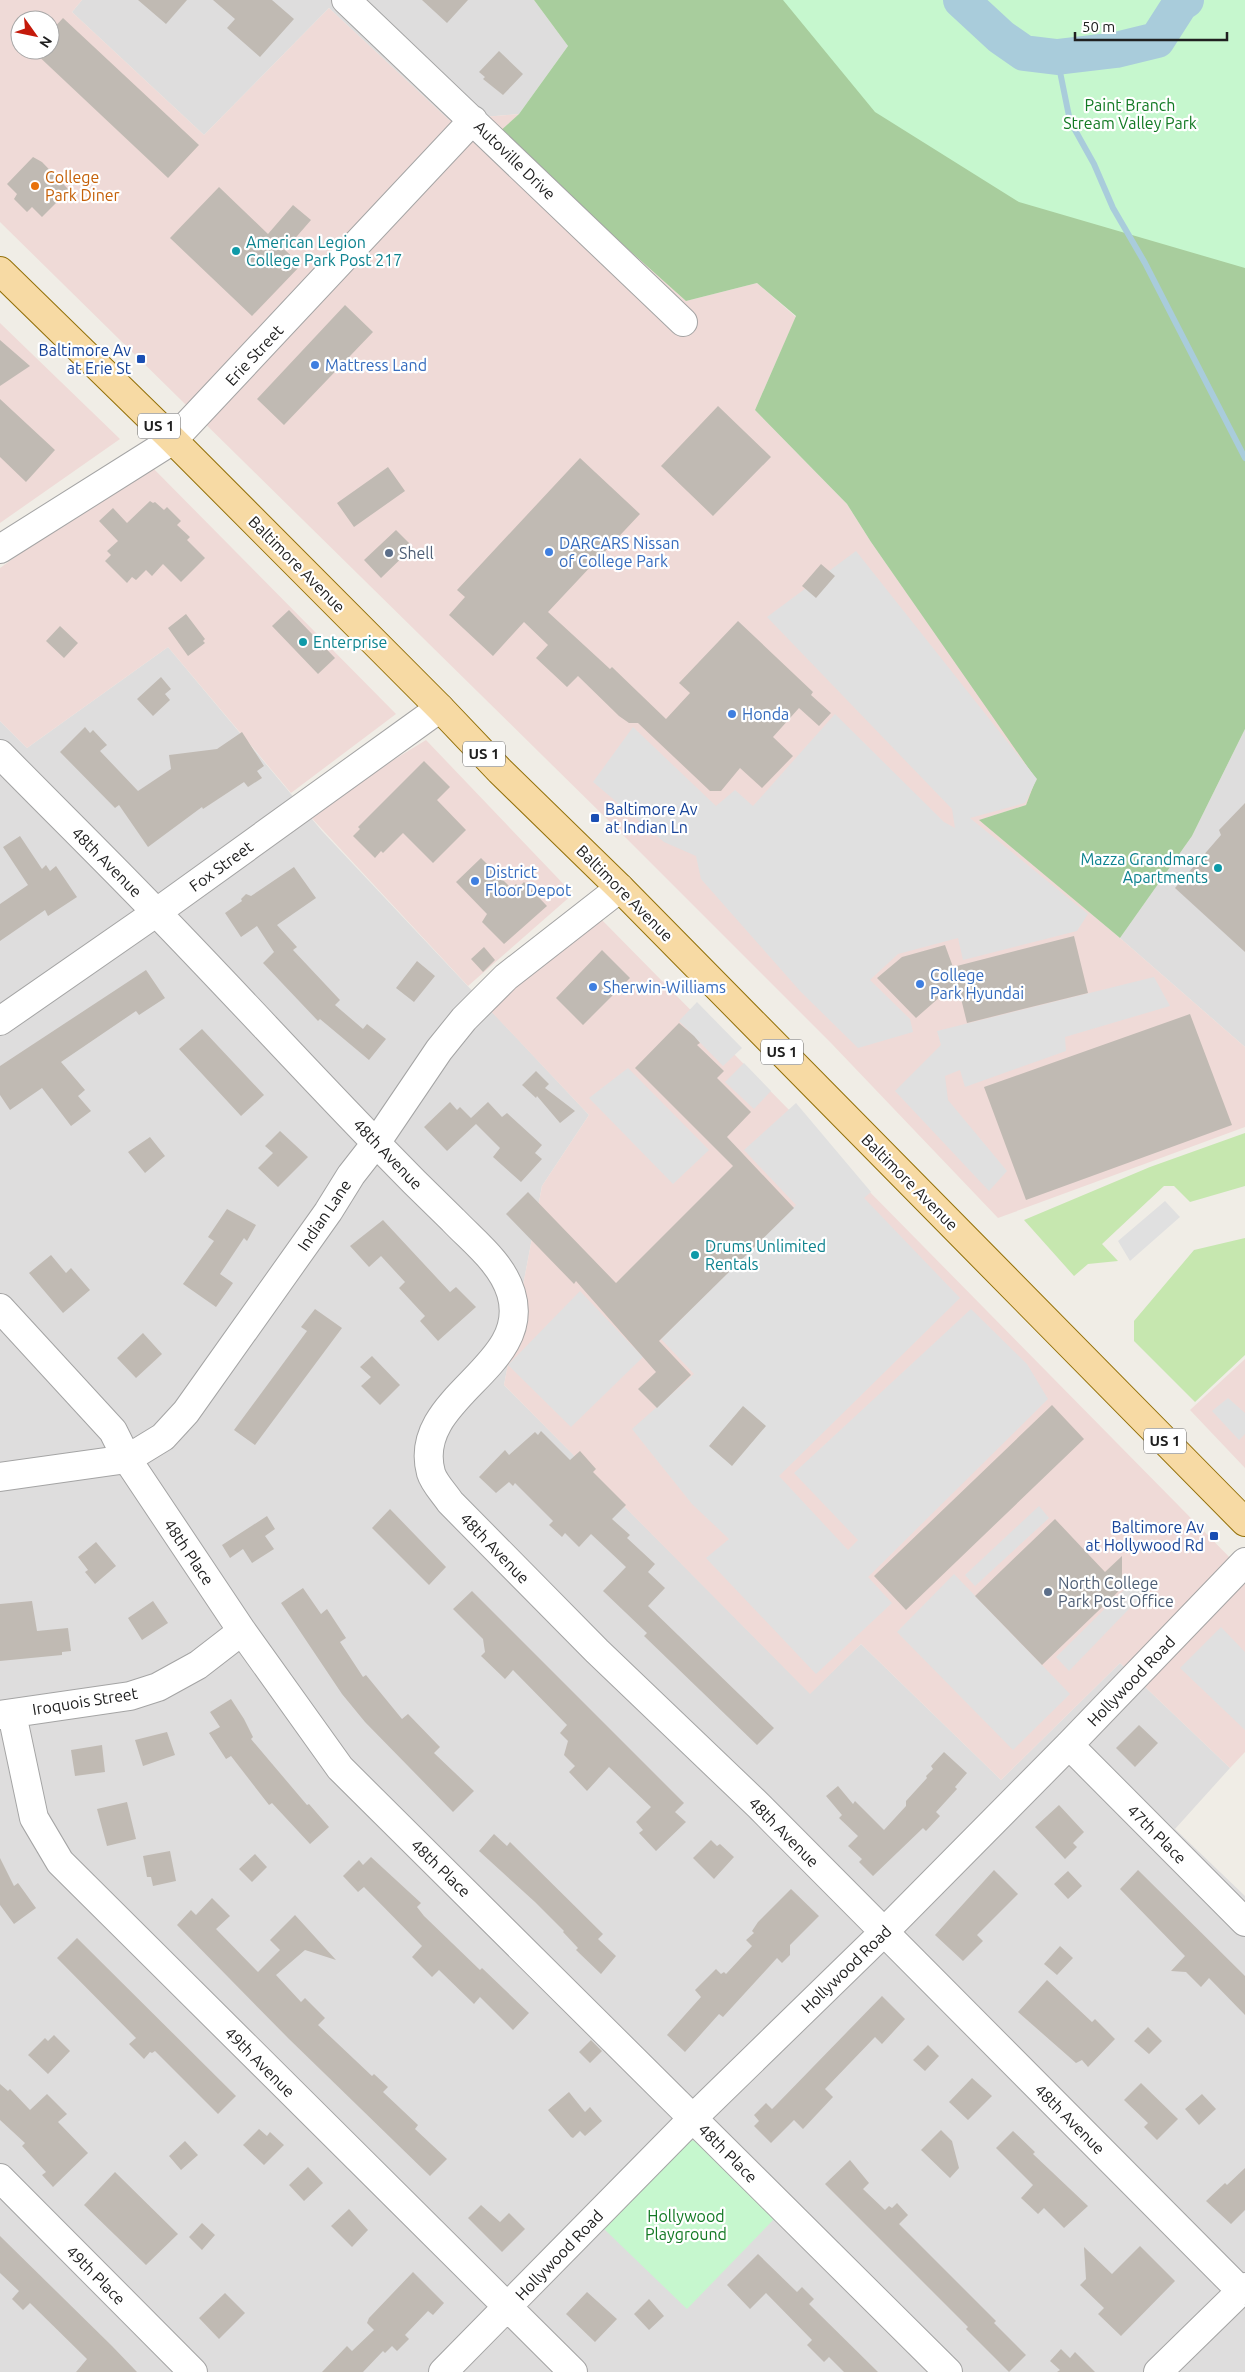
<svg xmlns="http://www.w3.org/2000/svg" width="1245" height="2372" viewBox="0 0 1245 2372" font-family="Ubuntu,sans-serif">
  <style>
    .residential { fill: #dedddd }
    .commercial { fill: #efdad7; fill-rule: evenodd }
    .grass { fill: #c6e7af }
    .forest { fill: #a8cd9d }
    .park { fill: #c6f7ce }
    .parking { fill: #e0e0e0 }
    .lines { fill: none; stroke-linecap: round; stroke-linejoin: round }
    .stream { stroke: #a9ccdb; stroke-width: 6 }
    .river { stroke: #a9ccdb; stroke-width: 36 }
    .building { fill: #c0bab3 }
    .minor-casing { stroke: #a4a4a4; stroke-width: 30 }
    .major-casing { stroke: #937008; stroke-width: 30 }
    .minor { stroke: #fff; stroke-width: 28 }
    .major { stroke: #f7daa4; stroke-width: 28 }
    .food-dot { fill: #e8710a; stroke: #fff; stroke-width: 2 }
    .culture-dot { fill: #0f9aa8; stroke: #fff; stroke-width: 2 }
    .transit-dot { fill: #1a4fb4; stroke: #fff; stroke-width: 2 }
    .shop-dot { fill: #3f7fe0; stroke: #fff; stroke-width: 2 }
    .service-dot { fill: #5c6f8a; stroke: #fff; stroke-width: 2 }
    .labels { text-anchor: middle; stroke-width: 4.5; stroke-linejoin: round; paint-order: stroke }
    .shield { fill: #fff; stroke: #636363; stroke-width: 1 }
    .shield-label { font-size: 15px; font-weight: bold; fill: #202020 }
    .park-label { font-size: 16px; fill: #127923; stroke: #fff }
    .street-label { font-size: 16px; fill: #202020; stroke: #fff }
    .food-label { font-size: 16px; fill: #c56008; stroke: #fff; text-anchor: start }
    .culture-label { font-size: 16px; fill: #0d838f; stroke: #fff; text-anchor: start }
    .transit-label { font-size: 16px; fill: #164399; stroke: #fff; text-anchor: end }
    .shop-label { font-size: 16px; fill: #366cbe; stroke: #fff; text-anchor: start }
    .service-label { font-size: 16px; fill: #4e5e75; stroke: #fff; text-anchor: start }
  </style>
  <rect width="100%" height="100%" fill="#f0ede6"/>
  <path class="residential" d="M82,0H534L568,46L519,114L449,120L329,8L204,135L72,12Z
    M168,647L322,831L589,1115L542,1186L504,1385L810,1693L861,1644L1001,1780L1120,1663L1230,1768L1175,1829L1245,1896V2372H0V721L27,748Z
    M1245,729V1047L1120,938L1192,836Z"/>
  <path class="commercial" d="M0,0H82L72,12L204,135L329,8L449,120L519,114L499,133L686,301L757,283L796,317L755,410L847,504L871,542L1037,779L1026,805L980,820L1120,938L1245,1047V1127L998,1218L831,1043L605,817L0,222ZM20,20H50V50H20Z
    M0,323L120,439L0,523Z
    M147,462L396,714L291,793L168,647L27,748L0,721V568Z
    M426,740L573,894L468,986L307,813Z
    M601,919L1245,1573V1752L1230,1768L1120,1663L1001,1780L861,1644L810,1694L504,1385L542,1186L589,1115L485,1005Z
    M1245,1359V1468L1190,1410Z"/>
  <path class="grass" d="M1245,1133V1186L1190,1202L1174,1186H1164L1102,1244L1118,1261L1088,1264L1074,1276L1024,1220L1150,1167Z
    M1245,1238V1355L1195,1402L1134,1341V1321L1194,1250Z"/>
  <path class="forest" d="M534,0H1245V729L1192,836L1120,938L979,820L1026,805L1036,779L871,542L847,504L755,410L796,316L757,283L686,301L498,133L519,114L568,46Z"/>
  <path class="park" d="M783,0H1245V268L1019,202L875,112Z
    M688,2140L697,2141L775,2218L687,2309L602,2227Z"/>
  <path class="parking" d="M856,551L1037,779L1025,803L970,818L1088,914L1077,931L963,960L958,938L898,954L870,980L910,1019L913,1032L858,1048L800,991L701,879L696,856L664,842L593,782L633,727L716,806L735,790L753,806L835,714L944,822L955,828L952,809L767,617Z
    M1154,977L1170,1006L1065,1037L1066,1051L965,1087L960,1070L945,1076L948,1100L1007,1171L989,1191L895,1091L941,1045L937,1031Z
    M697,1002L742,1048L723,1066L679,1021Z
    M744,1063L771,1091L754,1109L725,1082Z
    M628,1068L709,1150L673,1184L589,1098Z
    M796,1103L871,1192L864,1198L960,1298L779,1476L848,1550L858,1540L794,1473L971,1309L1027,1364L1048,1399L868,1577L892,1603L816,1674L706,1558L729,1539L692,1504L632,1429L694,1374L661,1339L796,1205L744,1150Z
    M1165,1201L1180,1217L1130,1261L1118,1241Z
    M580,1291L643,1357L571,1427L508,1365Z
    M1228,1398L1245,1413V1434L1239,1440L1212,1411Z
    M1039,1506L1049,1518L975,1586L965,1575Z
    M954,1574L1070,1694L1013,1750L897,1632Z
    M1153,1584L1069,1671L1056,1657L1129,1585Z
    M1221,1627L1245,1652V1730L1180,1668Z"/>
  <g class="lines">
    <path class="stream" d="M1057,57L1070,121L1094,164L1113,208L1145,263L1245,458"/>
    <path class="river" d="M961,0L1001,37L1024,53L1057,57L1116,50L1157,40L1180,4L1186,0"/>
  </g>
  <path class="building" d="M138,0H187L166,24Z
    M213,0H272L294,19L260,57L227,28L235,19Z
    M422,0H468L447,23Z
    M63,18L199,145L168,178L32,50H50V32Z
    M499,51L523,74L503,95L483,79L485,77L479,72Z
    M33,157L42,162L69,190L42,217L32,207L27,212L14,199L17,194L7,184Z
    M219,187L268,234L293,205L311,220L285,250L301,265L252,316L170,238Z
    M345,305L373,332L284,425L257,399Z
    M0,340L30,366L0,386Z
    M0,399L55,450L26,482L0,457Z
    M718,406L771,457L713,516L661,466Z
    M580,458L640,514L548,612L610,669L612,667L666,719L690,693L679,683L738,621L813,692L811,695L831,713L819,726L799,708L773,737L793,756L762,788L740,768L721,791H710L638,723H629L619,716L578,676L567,687L536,658L548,645L524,622L493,656L449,615L465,597L457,590Z
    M388,467L405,491L354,527L337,503Z
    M150,501L153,503L155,502L164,510L167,507L181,521L177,525L190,537L187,540L205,558L181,582L163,564L152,576L146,570L136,580L132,577L127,583L105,561L111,555L107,551L118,541L99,521L113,508L127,523Z
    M396,530L413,547L381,578L364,560Z
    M821,564L835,576L816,598L802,586Z
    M289,610L335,658L318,674L272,626Z
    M186,614L205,639L203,641L205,643L188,656L168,628Z
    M60,626L78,643L64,658L46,641Z
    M161,677L171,689L165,694L170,700L153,716L137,699Z
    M85,727L90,733L93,730L107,745L100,751L138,791L171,769L169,755L217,749L242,732L264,766L257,771L262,778L248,787L244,782L203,809L202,807L148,847L119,805L115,808L60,752Z
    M424,761L450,787L437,800L466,830L433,863L403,833L383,853L381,851L375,858L353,836L360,829L358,827Z
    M1245,803V952L1175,888L1221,835L1219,830Z
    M20,836L42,869L46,865L50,871L56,866L77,897L48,916L45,910L0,941V904L28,885L3,847Z
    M481,858L511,888L516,884L519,887L524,882L547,906L504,944L482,922L487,914L456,882Z
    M294,867L316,898L277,925L297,947L293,950L340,1000L335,1005L363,1029L367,1024L386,1039L369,1060L320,1019L318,1021L263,963L274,952L257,926L241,937L225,913L242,901L241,899L246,894L251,896Z
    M1074,936L1088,993L967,1023L957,982L916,1018L877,978L902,957L945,945L953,967Z
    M484,947L495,960L483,972L471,959Z
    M602,950L630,978L583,1025L556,998Z
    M417,961L435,976L414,1002L396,988Z
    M146,970L165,998L139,1015L136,1011L61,1062L85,1090L78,1096L91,1111L71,1126L42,1088L10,1110L0,1095V1066Z
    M1190,1014L1232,1125L1026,1200L984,1087Z
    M679,1023L694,1036L700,1043L697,1045L724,1071L717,1078L751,1112L727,1137L794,1208L659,1341L691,1375L657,1408L638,1389L656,1372L576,1281L574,1284L506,1214L528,1192L616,1283L733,1166L635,1068Z
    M202,1029L264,1095L241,1116L179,1049Z
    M536,1071L549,1084L545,1088L575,1111L560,1123L537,1096L536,1098L522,1085Z
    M450,1102L457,1110L460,1107L471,1118L488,1102L502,1117L507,1113L542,1145L535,1153L542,1159L521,1182L493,1157L500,1148L476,1124L447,1151L424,1127Z
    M280,1131L308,1157L278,1187L258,1168L273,1153L265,1146Z
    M150,1137L165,1156L145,1173L128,1152Z
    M227,1209L256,1225L247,1241L244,1238L220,1274L233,1283L216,1307L183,1284L214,1241L208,1237Z
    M383,1220L450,1292L456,1287L476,1307L438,1341L420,1321L425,1316L399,1288L405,1282L381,1256L369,1267L350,1246Z
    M51,1255L66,1273L71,1268L90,1290L63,1313L29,1273Z
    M315,1309L342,1328L255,1445L234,1430L307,1331L301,1327Z
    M143,1333L162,1354L136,1378L117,1358Z
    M372,1356L400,1385L380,1405L361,1386L371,1377L360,1367Z
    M1052,1405L1084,1439L906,1610L874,1576Z
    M743,1406L766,1426L732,1466L709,1446Z
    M541,1431L570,1460L580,1451L596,1469L593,1472L626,1505L612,1519L630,1535L627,1538L655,1564L648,1572L665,1588L648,1606L774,1728L757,1745L644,1636L647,1633L603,1591L626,1567L591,1534L579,1547L565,1533L562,1537L549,1525L553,1521L515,1483L513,1486L509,1482L496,1493L479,1477L505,1450L509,1455L535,1432L538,1435Z
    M390,1509L446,1567L429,1585L372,1528Z
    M267,1516L275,1529L265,1536L274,1549L252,1563L243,1549L230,1558L222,1545Z
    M1055,1519L1105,1572L1122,1556V1588L1042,1665L975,1596Z
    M96,1542L116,1566L95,1584L85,1572L88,1570L78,1557Z
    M303,1588L321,1614L327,1609L346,1638L340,1642L363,1677L366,1675L402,1719L408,1714L440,1747L434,1753L474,1791L453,1812L365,1722L342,1694L281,1603Z
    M472,1591L684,1803L675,1812L686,1822L656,1851L639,1833L643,1830L636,1822L651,1807L609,1767L587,1791L569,1772L575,1766L564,1755L568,1741L560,1733L567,1725L513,1670L505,1679L481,1656L485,1652L483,1639L453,1609Z
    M32,1601L37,1631L68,1628L71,1651L62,1652V1655L0,1661V1604Z
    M153,1601L168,1623L142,1640L128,1618Z
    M231,1699L244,1719L253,1737L251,1739L307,1805L309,1804L329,1827L310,1844L272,1803L269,1805L231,1756L226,1759L209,1733L220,1727L210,1712Z
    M1139,1725L1158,1743L1135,1767L1116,1748Z
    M167,1732L175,1755L143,1766L135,1740Z
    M102,1745L105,1772L75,1776L71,1750Z
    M944,1752L967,1773L955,1787L957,1789L936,1812L940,1816L926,1831L923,1828L873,1876L859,1862L862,1859L848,1846L858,1836L839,1818L842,1815L826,1796L838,1786L853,1804L855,1801L884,1830L906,1806V1801L927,1778L926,1776L933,1769L931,1766Z
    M127,1802L136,1839L107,1846L97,1809Z
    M1059,1805L1084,1832L1073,1843L1077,1847L1065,1859L1035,1827Z
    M494,1834L507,1846L510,1842L603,1934L598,1939L616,1956L601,1974L576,1950L578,1948L563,1932L564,1931L535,1902L479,1851Z
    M711,1840L717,1846L720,1844L734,1857L714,1879L693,1858Z
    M170,1851L176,1881L153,1886L151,1877H147L143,1856Z
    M255,1854L267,1867L252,1882L239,1869Z
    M371,1857L421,1903L417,1907L424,1916L480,1970L482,1968L529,2013L513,2030L480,1997L474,2004L439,1970L432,1977L412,1957L422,1946L364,1887L358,1892L343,1876L359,1860L363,1865Z
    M0,1858L14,1886L18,1883L36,1908L14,1924L0,1905Z
    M994,1870L1018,1894L977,1935L983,1941L963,1961L935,1935Z
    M1138,1870L1245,1976V2015L1209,1978L1201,1987L1186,1972L1171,1971L1185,1956L1120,1889Z
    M1068,1871L1082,1886L1068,1899L1054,1884Z
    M791,1889L819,1916L790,1945V1955L782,1963L777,1958L723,2017L719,2014L685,2052L667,2035L701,1997L695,1990L716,1969L721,1974L724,1972L726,1974L752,1946L746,1940L754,1933L752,1931L758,1922Z
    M212,1898L230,1916L216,1929L258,1972L280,1950L270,1940L295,1915L336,1960L305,1950L276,1975L301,2002L305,1998L325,2018L318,2025L372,2076L374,2074L388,2087L383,2092L418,2125L415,2129L447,2159L430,2176L288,2038L177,1925L191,1910L196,1915Z
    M77,1938L236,2096L218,2114L155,2051L152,2053L150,2052L144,2059L129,2044L136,2038L57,1958Z
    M1060,1946L1073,1958L1057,1975L1044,1964Z
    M1047,1980L1092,2022L1095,2019L1115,2039L1088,2067L1082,2060L1076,2063L1018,2012Z
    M882,1996L905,2019L882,2044L875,2037L825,2089L833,2097L803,2129L794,2120L771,2143L754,2126L759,2121L754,2115L766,2103L772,2109L777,2104Z
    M1148,2027L1162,2041L1149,2054L1134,2041Z
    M54,2035L70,2051L48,2074L28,2055L45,2038L48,2041Z
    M591,2040L602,2051L590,2063L579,2052Z
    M928,2045L939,2056L925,2071L913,2060Z
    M972,2078L992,2096L968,2120L949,2102Z
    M1141,2083L1178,2119L1157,2140L1144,2127L1148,2123L1124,2100Z
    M0,2084L8,2091L10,2089L30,2110L47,2094L67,2114L58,2122L88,2153L53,2187L42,2175L46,2172L22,2146L25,2143L0,2120Z
    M569,2092L585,2112L590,2107L602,2121L585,2136L580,2131L573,2138L571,2137L548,2110Z
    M1202,2094L1216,2109L1199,2125L1185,2109Z
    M259,2129L267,2136L270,2132L284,2145L264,2165L243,2145Z
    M941,2130L952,2141L959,2168L950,2178L921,2150Z
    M1013,2131L1035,2152L1033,2154L1088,2206L1064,2228L1044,2208L1038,2214L1021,2198L1033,2185L996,2148Z
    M185,2141L198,2155L181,2170L169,2156Z
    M850,2160L869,2183L863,2189L885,2210L889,2206L892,2208L897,2203L908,2215L899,2224L996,2321L994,2323L1026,2355L1009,2372L966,2329L968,2327L825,2184Z
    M308,2167L323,2183L304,2201L289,2185Z
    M1245,2168V2210L1231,2224L1206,2201L1225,2183L1227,2185Z
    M115,2172L178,2234L146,2265L84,2205Z
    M481,2205L500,2222L509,2213L525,2229L502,2252L468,2218Z
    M349,2209L368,2230L352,2247L331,2226Z
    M202,2223L215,2235L202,2250L189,2237Z
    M0,2236L112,2346L137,2372H76L87,2359L30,2303L23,2310L12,2299L19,2291L0,2273Z
    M1140,2246L1175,2281L1121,2336L1098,2314L1104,2308L1080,2285L1086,2279L1084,2247L1112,2274Z
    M758,2254L797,2292L802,2287L814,2299L809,2304L878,2372H844L829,2357L824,2362L807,2345L812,2340L766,2293L750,2309L727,2285Z
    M413,2272L444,2303L433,2315L428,2311L405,2335L409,2339L397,2351L392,2346L385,2353L383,2351L363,2372H322L347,2346L352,2351L374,2330L367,2323L369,2318Z
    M587,2292L617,2319L595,2342L566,2314Z
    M225,2293L245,2313L219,2339L199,2318Z
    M649,2299L664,2316L649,2330L634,2314Z
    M1061,2349L1070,2358L1075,2352L1095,2372H1057L1060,2370L1050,2361Z"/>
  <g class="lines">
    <defs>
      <path id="minor" d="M346,0L683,322
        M0,549L173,440L473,120
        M0,754C52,807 105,859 157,913C231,989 302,1067 376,1143C401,1169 427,1195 453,1220C474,1242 502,1263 511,1293C534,1368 410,1397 431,1473C434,1483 444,1493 450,1502L597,1651L759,1806L1241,2291
        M0,1021L157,912L440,708
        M0,1308L113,1431L127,1459L242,1631L340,1768L948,2372
        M0,1477L127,1459L163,1437L186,1412L328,1212L351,1175L376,1143L439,1050L464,1019L506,977L620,888
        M12,1714L34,1818L60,1862L573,2372
        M0,1715L130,1696L158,1687L198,1665L242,1631
        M1069,1745L1245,1922
        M0,2178L193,2372
        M443,2372L693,2118L884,1932L1069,1745L1245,1562
        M1158,2372L1245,2287"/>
      <path id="major" d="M0,271L173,440L440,708L500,771L620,888L1245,1522"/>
    </defs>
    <use href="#minor" class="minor-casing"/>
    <use href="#major" class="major-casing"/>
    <use href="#minor" class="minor"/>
    <use href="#major" class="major"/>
  </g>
  <circle class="food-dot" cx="35" cy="186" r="5"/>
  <g class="culture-dot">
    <circle cx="236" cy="251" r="5"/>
    <circle cx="303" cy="642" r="5"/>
    <circle cx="1218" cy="868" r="5"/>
    <circle cx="695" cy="1255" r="5"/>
  </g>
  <g class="transit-dot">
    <rect x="136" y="354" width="10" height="10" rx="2.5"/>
    <rect x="590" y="813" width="10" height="10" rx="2.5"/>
    <rect x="1209" y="1531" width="10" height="10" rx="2.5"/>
  </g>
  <g class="shop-dot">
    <circle cx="315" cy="365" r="5"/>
    <circle cx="549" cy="552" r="5"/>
    <circle cx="732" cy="714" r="5"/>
    <circle cx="475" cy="881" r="5"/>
    <circle cx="920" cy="984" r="5"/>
    <circle cx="593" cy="987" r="5"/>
  </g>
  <g class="service-dot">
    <circle cx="389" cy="553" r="5"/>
    <circle cx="1048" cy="1592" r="5"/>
  </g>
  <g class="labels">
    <g class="shield">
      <rect x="138" y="413.5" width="42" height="25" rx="4"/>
      <rect x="463" y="741.5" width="42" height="25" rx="4"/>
      <rect x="761" y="1039.5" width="42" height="25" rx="4"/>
      <rect x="1144" y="1428.5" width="42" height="25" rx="4"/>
    </g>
    <g class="shield-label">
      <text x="159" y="431">US 1</text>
      <text x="484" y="759">US 1</text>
      <text x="782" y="1057">US 1</text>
      <text x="1165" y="1446">US 1</text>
    </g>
    <g class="park-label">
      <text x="1130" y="111">Paint Branch<tspan x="1130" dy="18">Stream Valley Park</tspan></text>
      <text x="686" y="2222">Hollywood<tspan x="686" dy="18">Playground</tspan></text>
    </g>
    <g class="street-label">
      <text transform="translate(515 160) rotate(44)" y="6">Autoville Drive</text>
      <text transform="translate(254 355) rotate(-47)" y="6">Erie Street</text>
      <text transform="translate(297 564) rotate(45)" y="6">Baltimore Avenue</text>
      <text transform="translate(107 862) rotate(45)" y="6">48th Avenue</text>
      <text transform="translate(221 866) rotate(-36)" y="6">Fox Street</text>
      <text transform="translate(625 893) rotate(45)" y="6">Baltimore Avenue</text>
      <text transform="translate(388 1154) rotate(46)" y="6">48th Avenue</text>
      <text transform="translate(910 1182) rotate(45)" y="6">Baltimore Avenue</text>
      <text transform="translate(324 1215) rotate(-56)" y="6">Indian Lane</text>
      <text transform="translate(495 1548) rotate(46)" y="6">48th Avenue</text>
      <text transform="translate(189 1552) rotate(56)" y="6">48th Place</text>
      <text transform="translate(1131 1681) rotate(-46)" y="6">Hollywood Road</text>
      <text transform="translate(85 1701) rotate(-9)" y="6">Iroquois Street</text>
      <text transform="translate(784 1832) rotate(45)" y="6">48th Avenue</text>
      <text transform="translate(1157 1834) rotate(45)" y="6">47th Place</text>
      <text transform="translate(441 1868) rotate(44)" y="6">48th Place</text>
      <text transform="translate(846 1969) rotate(-44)" y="6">Hollywood Road</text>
      <text transform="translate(260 2062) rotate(45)" y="6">49th Avenue</text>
      <text transform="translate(1070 2119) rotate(45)" y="6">48th Avenue</text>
      <text transform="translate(728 2153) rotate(45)" y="6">48th Place</text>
      <text transform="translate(559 2255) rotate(-46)" y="6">Hollywood Road</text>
      <text transform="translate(96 2275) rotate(45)" y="6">49th Place</text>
    </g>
    <g class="food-label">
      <text x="45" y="183">College<tspan x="45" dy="18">Park Diner</tspan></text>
    </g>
    <g class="culture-label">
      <text x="246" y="248">American Legion<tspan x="246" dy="18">College Park Post 217</tspan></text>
      <text x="313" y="648">Enterprise</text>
      <text x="1208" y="865" text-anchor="end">Mazza Grandmarc<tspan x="1208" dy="18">Apartments</tspan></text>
      <text x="705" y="1252">Drums Unlimited<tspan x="705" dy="18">Rentals</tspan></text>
    </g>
    <g class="transit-label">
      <text x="131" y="356">Baltimore Av<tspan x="131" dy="18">at Erie St</tspan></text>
      <text x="605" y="815" text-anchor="start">Baltimore Av<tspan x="605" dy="18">at Indian Ln</tspan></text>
      <text x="1204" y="1533">Baltimore Av<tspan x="1204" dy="18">at Hollywood Rd</tspan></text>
    </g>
    <g class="shop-label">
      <text x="325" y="371">Mattress Land</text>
      <text x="559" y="549">DARCARS Nissan<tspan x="559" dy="18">of College Park</tspan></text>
      <text x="742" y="720">Honda</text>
      <text x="485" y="878">District<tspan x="485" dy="18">Floor Depot</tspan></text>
      <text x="930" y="981">College<tspan x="930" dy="18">Park Hyundai</tspan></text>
      <text x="603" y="993">Sherwin-Williams</text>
    </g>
    <g class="service-label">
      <text x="399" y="559">Shell</text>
      <text x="1058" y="1589">North College<tspan x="1058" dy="18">Park Post Office</tspan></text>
    </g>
  </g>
  <g transform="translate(35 35) rotate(123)"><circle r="24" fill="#ffffff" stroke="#a6a6a6"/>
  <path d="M0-4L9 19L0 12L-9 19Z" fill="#c41a0b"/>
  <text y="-8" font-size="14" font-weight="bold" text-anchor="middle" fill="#202020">N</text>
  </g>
  <path d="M1075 32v8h152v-8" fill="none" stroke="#202020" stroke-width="2.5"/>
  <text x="1082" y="32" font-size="15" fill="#202020" stroke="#ffffff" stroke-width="4" paint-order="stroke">50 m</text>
</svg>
